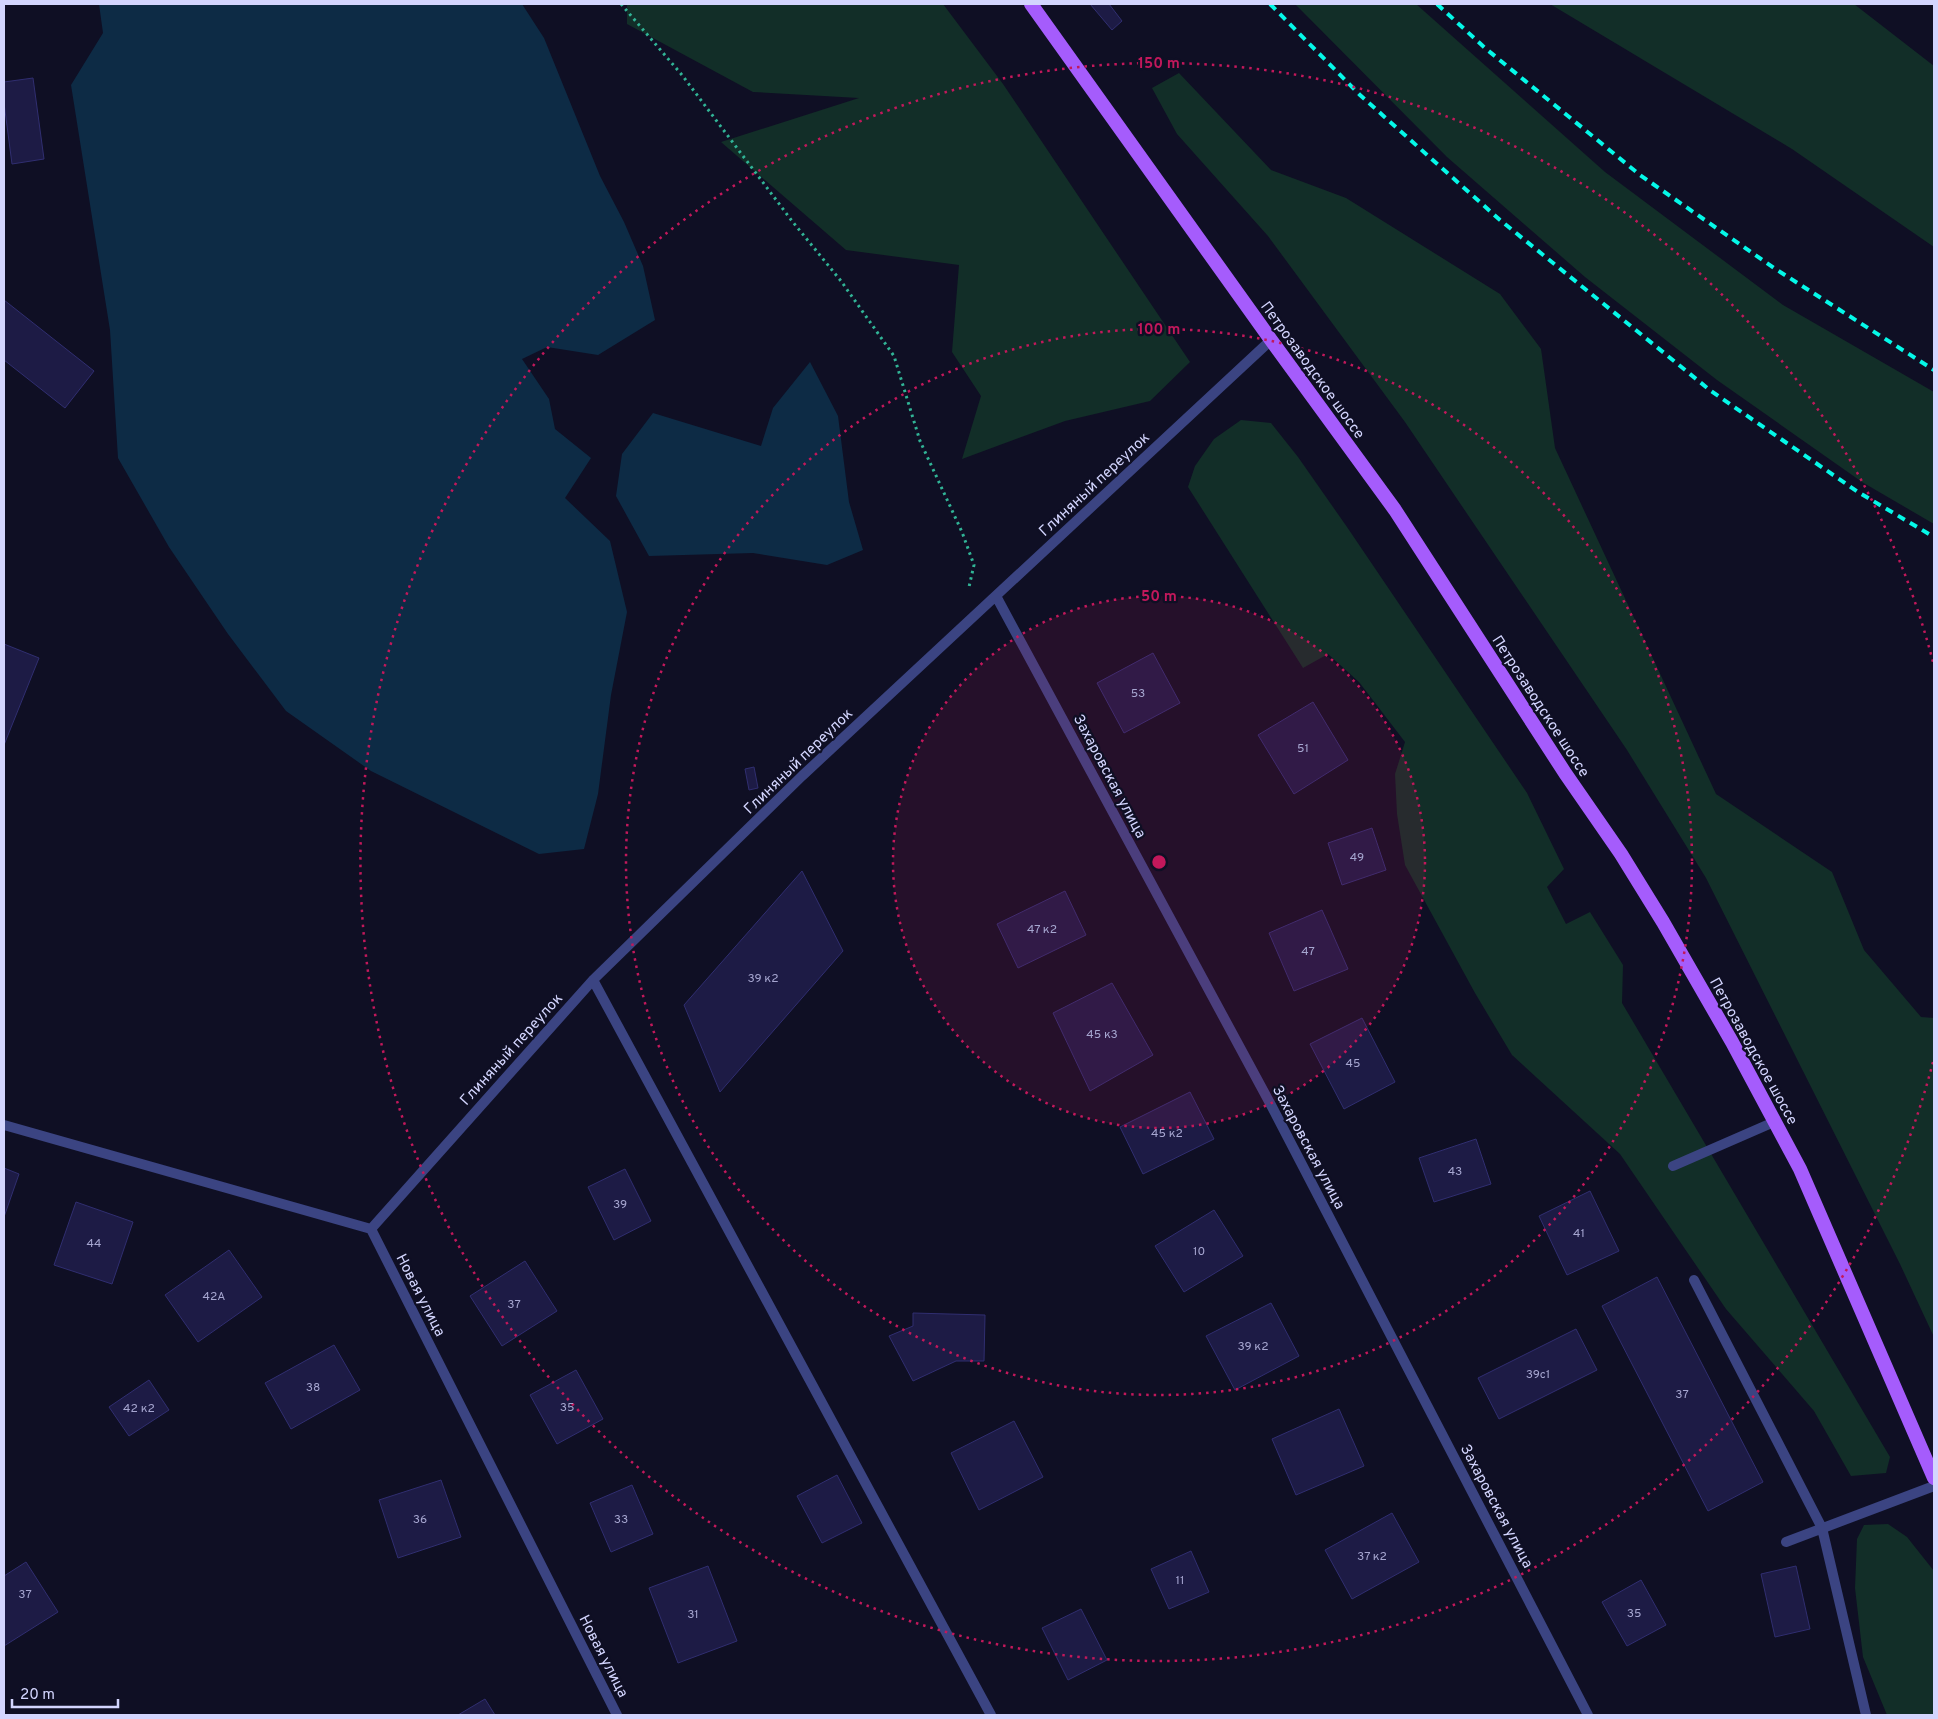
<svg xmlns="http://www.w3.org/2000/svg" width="1938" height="1719" viewBox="0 0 1938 1719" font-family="Overpass,sans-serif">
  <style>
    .green { fill: #122e28 }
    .water { fill: #0d2b45 }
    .building { fill: #1d1b45; stroke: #302e70 }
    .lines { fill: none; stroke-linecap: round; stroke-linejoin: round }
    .path { stroke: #31b496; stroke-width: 3; stroke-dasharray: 2.5 4; stroke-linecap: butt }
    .service { stroke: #3b4482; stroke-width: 10 }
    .minor { stroke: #3b4482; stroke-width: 10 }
    .primary { stroke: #a55cfc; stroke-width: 14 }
    .rail { stroke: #05f8e8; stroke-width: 4; stroke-dasharray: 8 6; stroke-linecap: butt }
    .ring { fill: none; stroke: #c2185b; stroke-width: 2.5; stroke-dasharray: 2.5 5 }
    .labels { text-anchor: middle; stroke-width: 4.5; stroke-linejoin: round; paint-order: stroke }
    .number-label { font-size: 12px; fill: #a6a6d0 }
    .street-label { font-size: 15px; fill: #d3d5fe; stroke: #0f0f24 }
    .centre { fill: #c2185b; stroke: #0f0f24; stroke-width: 2.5 }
    .ring-label { font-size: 15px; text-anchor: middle; font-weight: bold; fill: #c2185b; stroke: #0f0f24; stroke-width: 4.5; stroke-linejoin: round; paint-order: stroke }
  </style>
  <rect width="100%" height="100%" fill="#0f0f24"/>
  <path class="green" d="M627,4H943L1003,84L1190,362L1150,401L1065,421L962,459L981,396L952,352L959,265L846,250L721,142L859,98L753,92L627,24Z
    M1295,4H1416L1605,172L1783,305L1934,392V524L1862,482L1717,380L1585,277L1447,157Z
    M1550,4H1854L1934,66V247L1792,149Z
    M1179,73L1271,170L1346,198L1500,294L1541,349L1555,448L1716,794L1832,872L1864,950L1921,1017L1934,1018V1337L1900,1264L1706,878L1627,750L1405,422L1268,236L1177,134L1152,88Z
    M1241,420L1271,423L1298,457L1347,527L1527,793L1564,869L1547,887L1566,924L1590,912L1623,965L1622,1003L1890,1457L1886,1473L1851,1476L1814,1411L1726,1309L1620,1154L1512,1055L1475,993L1405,865L1397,814L1395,774L1405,742L1359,682L1328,654L1303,668L1188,487L1195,466L1214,439Z
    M1888,1524L1907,1537L1934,1571V1715H1887L1863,1657L1855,1588L1857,1539L1864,1525Z"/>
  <path class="water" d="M99,4H522L544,38L600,176L624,222L643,266L655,320L598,355L547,347L522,359L549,399L555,429L591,458L565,498L610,541L627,612L611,695L598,794L584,849L539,854L371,771L286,711L228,634L169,547L118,458L110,330L71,85L103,33Z
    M810,362L838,416L849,502L863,550L827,565L753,553L649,556L616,496L622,454L653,413L761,446L773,408Z"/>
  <path class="building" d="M1090,4H1109L1122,21L1112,30Z
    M33,78L44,159L12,164L4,103V82Z
    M4,300L94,371L65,408L4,360Z
    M4,644L39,658L4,745Z
    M1153,653L1180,703L1124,733L1097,683Z
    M1313,702L1348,760L1294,794L1258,735Z
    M754,767L758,788L749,790L745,769Z
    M1372,828L1386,870L1342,885L1328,843Z
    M802,871L843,951L720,1092L684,1005Z
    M1065,891L1086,935L1018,968L997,924Z
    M1322,910L1348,969L1294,991L1269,933Z
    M1112,983L1153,1055L1090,1091L1053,1013Z
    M1362,1018L1395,1082L1344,1109L1310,1044Z
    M1190,1092L1214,1139L1143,1174L1120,1127Z
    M1476,1139L1491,1184L1434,1202L1419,1158Z
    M4,1168L19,1174L4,1217Z
    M625,1169L651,1221L614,1240L588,1187Z
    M1590,1191L1619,1251L1567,1275L1539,1216Z
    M76,1202L133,1222L112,1284L54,1265Z
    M1214,1210L1243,1256L1184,1292L1155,1246Z
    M229,1250L262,1297L198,1342L165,1295Z
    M525,1261L557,1311L502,1346L470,1296Z
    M1657,1277L1763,1482L1708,1511L1602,1306Z
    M1271,1303L1299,1356L1235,1390L1206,1336Z
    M913,1313L985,1315L984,1361H956L913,1381L889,1336L913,1326Z
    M1576,1329L1597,1370L1499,1419L1478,1378Z
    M334,1345L360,1390L291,1429L265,1383Z
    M576,1370L603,1419L557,1444L530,1395Z
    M149,1380L169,1410L129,1436L109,1407Z
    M1339,1409L1364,1466L1296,1495L1272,1439Z
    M1014,1421L1043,1477L979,1510L951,1453Z
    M837,1475L862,1523L822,1543L797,1496Z
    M441,1480L461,1537L398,1558L379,1500Z
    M632,1485L653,1534L611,1552L590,1503Z
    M1392,1513L1419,1562L1352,1599L1325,1550Z
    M1191,1551L1209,1592L1169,1609L1151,1569Z
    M26,1562L58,1612L4,1646V1576Z
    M708,1566L737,1641L678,1663L649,1588Z
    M1796,1566L1810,1629L1775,1637L1761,1574Z
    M1641,1580L1666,1625L1627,1646L1602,1602Z
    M1081,1609L1107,1660L1068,1680L1042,1628Z
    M485,1699L495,1715H458Z"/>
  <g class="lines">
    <path class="path" d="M621,4L682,75L792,221L841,281L894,356L920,441L962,532L974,565L969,587"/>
    <path class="service" d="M1673,1166L1774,1122
      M1694,1280L1822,1528L1866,1715
      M1786,1542L1934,1486"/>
    <path class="minor" d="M996,596L1271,1105L1588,1715
      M593,980L991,1715
      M4,1125L371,1229L617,1715
      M371,1229L593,980L802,776L1271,340"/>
    <path class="primary" d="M1031,4L1271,340L1395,510L1565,773L1621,854L1663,922L1732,1042L1800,1169L1934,1478"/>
    <path class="rail" d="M1270,4L1360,95L1500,220L1711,391L1858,492L1934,537
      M1437,4L1485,48L1640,175L1774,268L1934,370"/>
  </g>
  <circle cx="1159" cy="862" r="266" fill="#c2185b" fill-opacity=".12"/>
  <g class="ring">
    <circle cx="1159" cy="862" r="266"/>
    <circle cx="1159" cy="862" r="533"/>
    <path d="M1933 1062A799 799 0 1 1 1933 662"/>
  </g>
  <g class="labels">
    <g class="number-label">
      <text x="1138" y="697">53</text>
      <text x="1303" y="752">51</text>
      <text x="1357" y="861">49</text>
      <text x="1042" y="933">47 к2</text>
      <text x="1308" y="955">47</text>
      <text x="763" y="982">39 к2</text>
      <text x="1102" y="1038">45 к3</text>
      <text x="1353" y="1067">45</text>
      <text x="1167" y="1137">45 к2</text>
      <text x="1455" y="1175">43</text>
      <text x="620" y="1208">39</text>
      <text x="1579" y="1237">41</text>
      <text x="94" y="1247">44</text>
      <text x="1199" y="1255">10</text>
      <text x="214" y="1300">42А</text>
      <text x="514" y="1308">37</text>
      <text x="1253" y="1350">39 к2</text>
      <text x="1538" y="1378">39с1</text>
      <text x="313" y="1391">38</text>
      <text x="1682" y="1398">37</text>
      <text x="567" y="1411">35</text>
      <text x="139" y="1412">42 к2</text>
      <text x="420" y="1523">36</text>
      <text x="621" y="1523">33</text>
      <text x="1372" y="1560">37 к2</text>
      <text x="1180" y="1584">11</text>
      <text x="25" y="1598">37</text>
      <text x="1634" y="1617">35</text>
      <text x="693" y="1618">31</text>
    </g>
    <g class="street-label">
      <text transform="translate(1313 370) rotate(54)" y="5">Петрозаводское шоссе</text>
      <text transform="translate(1094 484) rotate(-43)" y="5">Глиняный переулок</text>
      <text transform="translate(1541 706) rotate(57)" y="5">Петрозаводское шоссе</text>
      <text transform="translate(798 761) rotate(-44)" y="5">Глиняный переулок</text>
      <text transform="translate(1110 776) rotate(62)" y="5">Захаровская улица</text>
      <text transform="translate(511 1049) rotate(-48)" y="5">Глиняный переулок</text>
      <text transform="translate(1754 1051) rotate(61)" y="5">Петрозаводское шоссе</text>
      <text transform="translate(1309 1147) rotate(62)" y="5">Захаровская улица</text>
      <text transform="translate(421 1295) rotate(63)" y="5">Новая улица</text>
      <text transform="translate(1497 1506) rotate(62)" y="5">Захаровская улица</text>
      <text transform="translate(604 1656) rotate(63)" y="5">Новая улица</text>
    </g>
  </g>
  <circle cx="1159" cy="862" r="8" class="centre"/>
  <g class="ring-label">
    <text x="1159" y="68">150 m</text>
    <text x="1159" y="334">100 m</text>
    <text x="1159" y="601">50 m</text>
  </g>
  <rect width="1938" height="1719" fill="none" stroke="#d3d5fe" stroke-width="10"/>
  <path d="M12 1699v8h106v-8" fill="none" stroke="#d3d5fe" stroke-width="2.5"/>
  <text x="20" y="1699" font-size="15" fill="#d3d5fe" stroke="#0f0f24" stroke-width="4" paint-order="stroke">20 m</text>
</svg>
